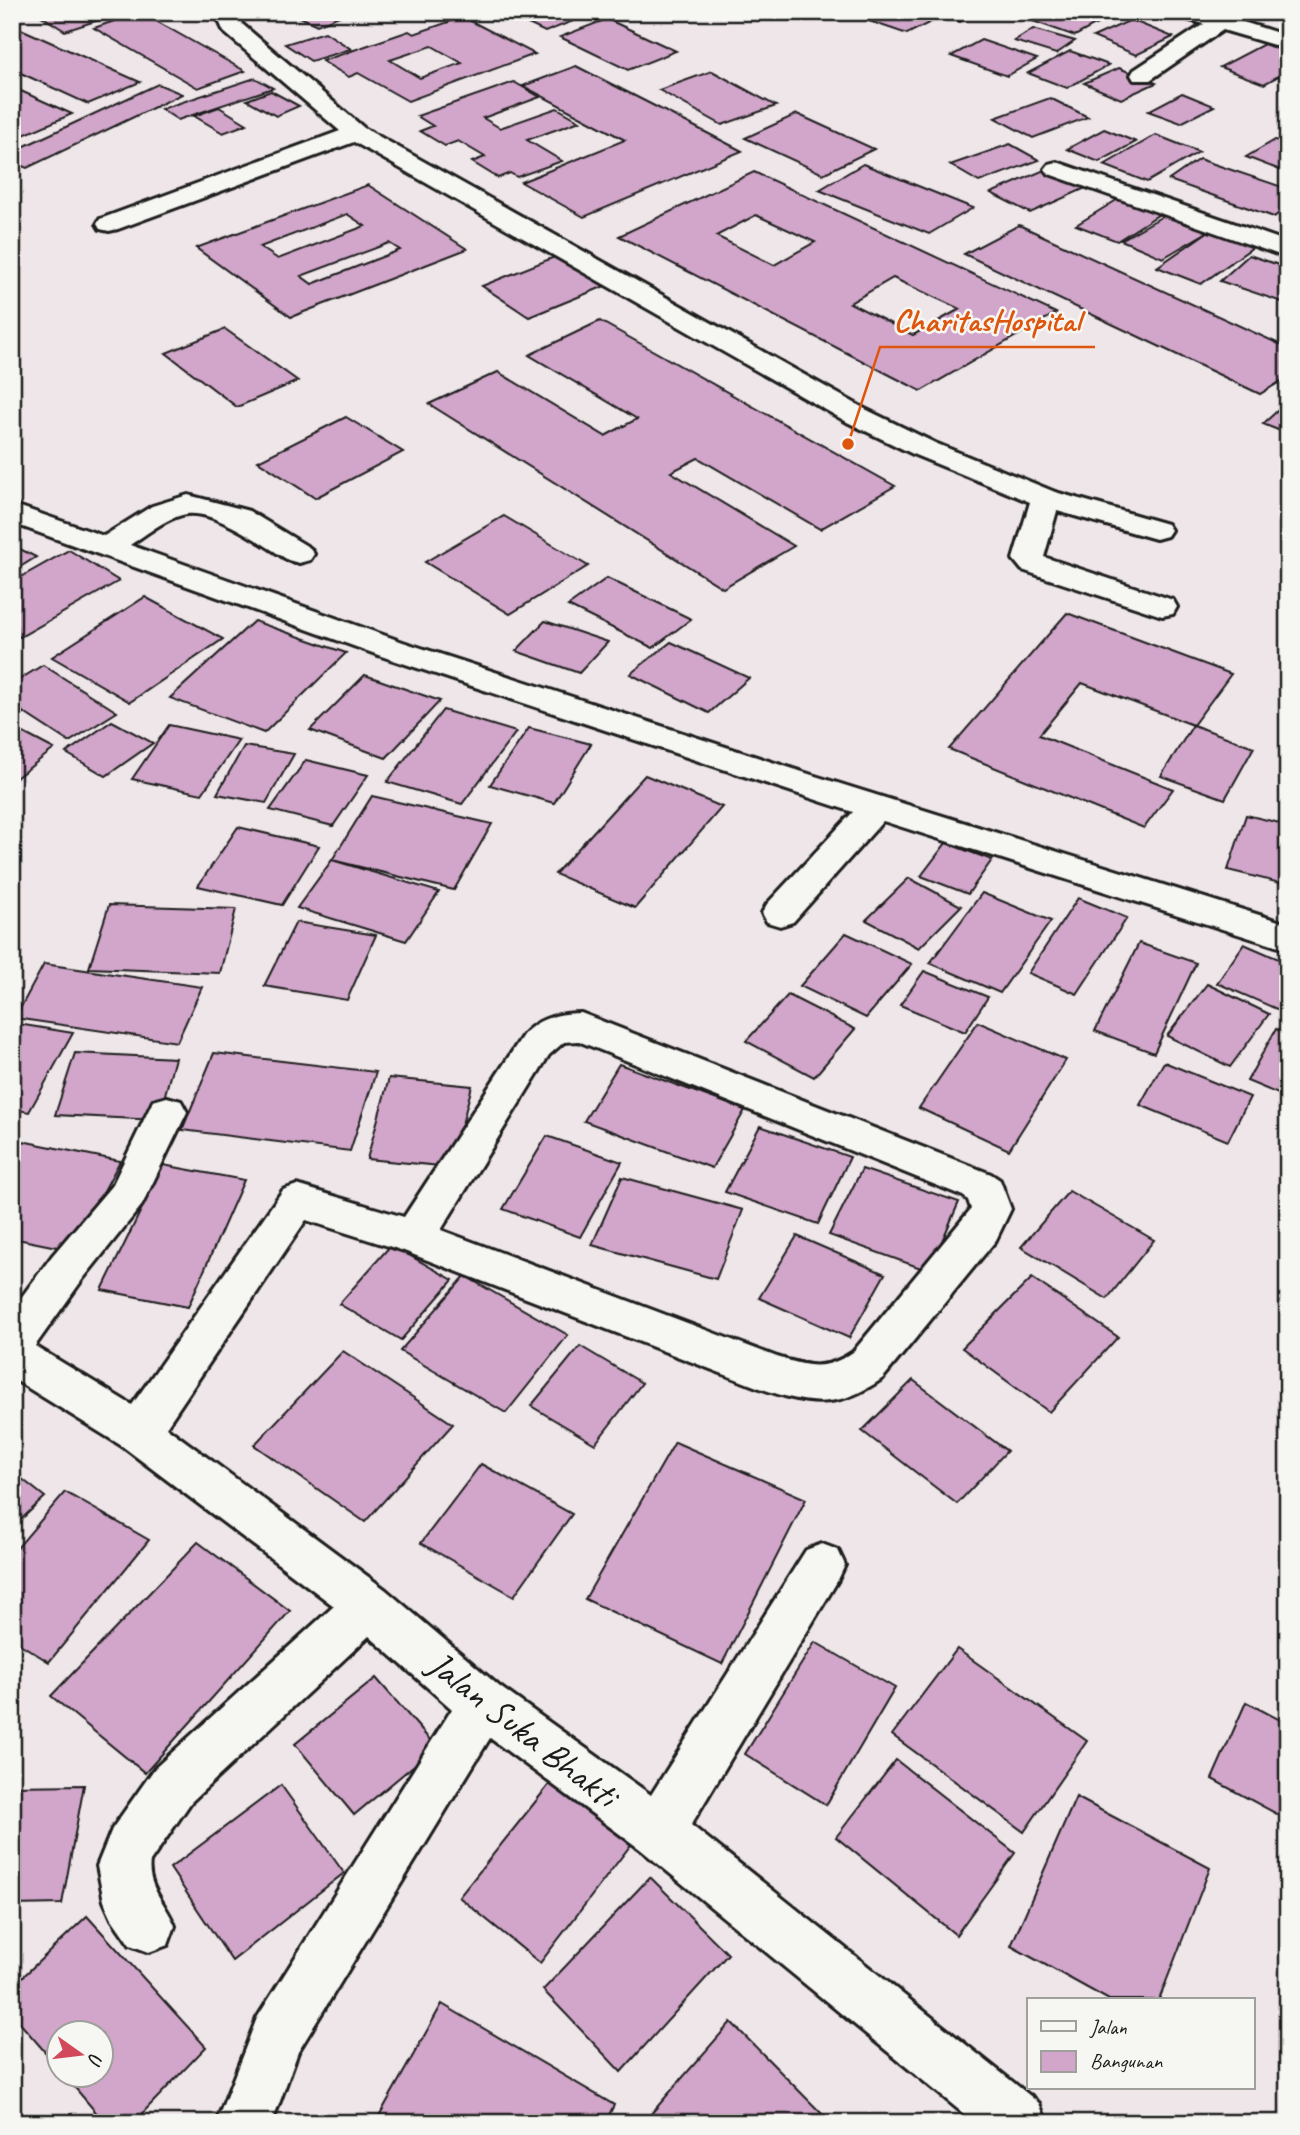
<svg xmlns="http://www.w3.org/2000/svg" width="1300" height="2135" font-family="Caveat,sans-serif">
  <style>
    .building { fill: #d1a6ca; stroke: #1c1c1c; stroke-width: 2; fill-rule: evenodd }
    .lines { fill: none; stroke-linecap: round; stroke-linejoin: round }
    .minor-casing { stroke: #1c1c1c; stroke-width: 6 }
    .minor { fill: #f6f6f2; fill-rule: evenodd }
    .labels { text-anchor: middle; dominant-baseline: central; stroke-width: 5; stroke-linejoin: round; paint-order: stroke }
    .near-street-label { font-size: 37px; fill: #1c1c1c; stroke: #f6f6f2 }
    .leader { fill: none; stroke: #de560d; stroke-width: 2.5 }
    .callout-dot { fill: #de560d; stroke: #f6f6f2; stroke-width: 2.5 }
    .callout-label { font-size: 32px; text-anchor: middle; font-weight: bold; fill: #de560d; stroke: #f6f6f2; stroke-width: 5; stroke-linejoin: round; paint-order: stroke }
  </style>
  <rect width="100%" height="100%" fill="#efe6ea"/>
  <filter id="ink" filterUnits="userSpaceOnUse"><feTurbulence type="fractalNoise" baseFrequency=".0143" numOctaves="2"/><feDisplacementMap in="SourceGraphic" scale="14" xChannelSelector="R" yChannelSelector="G"/><feConvolveMatrix kernelMatrix="1 2 1 2 8 2 1 2 1" color-interpolation-filters="sRGB"/></filter>
  <g filter="url(#ink)">
    <g class="building">
      <polygon points="35,12 123,12 65,31"/>
      <polygon points="140,12 245,71 198,88 94,28"/>
      <polygon points="289,12 349,12 317,25"/>
      <polygon points="545,12 568,12 581,18 545,32 522,21"/>
      <polygon points="885,12 909,12 933,21 907,34 869,21"/>
      <polygon points="933,12 978,12 960,22"/>
      <polygon points="1022,12 1119,12 1075,36 1016,15"/>
      <path d="M463 17 535 54 408 101 358 73 349 77 322 61 409 31 414 34ZM432 46 462 63 420 78 390 60Z"/>
      <polygon points="607,19 676,51 628,70 560,37"/>
      <polygon points="1131,20 1173,37 1136,55 1093,37"/>
      <polygon points="12,25 140,82 88,104 12,69"/>
      <polygon points="1033,29 1075,41 1056,54 1014,41"/>
      <polygon points="325,32 351,49 311,61 285,44"/>
      <polygon points="981,40 1037,59 1007,76 951,56"/>
      <polygon points="1264,44 1288,53 1288,71 1264,84 1220,67"/>
      <polygon points="1070,51 1109,65 1067,88 1028,73"/>
      <polygon points="576,66 678,118 742,151 584,217 521,182 625,140 523,86"/>
      <polygon points="1119,68 1156,83 1121,99 1084,83"/>
      <polygon points="712,71 776,106 722,125 659,90"/>
      <polygon points="255,78 273,88 178,120 161,109"/>
      <polygon points="514,82 540,97 483,118 500,128 557,108 580,121 527,140 562,161 517,177 510,173 498,178 472,162 485,157 458,141 445,146 420,131 433,126 417,116"/>
      <polygon points="158,84 182,94 27,168 12,162 12,152"/>
      <polygon points="12,87 72,114 19,137 12,134"/>
      <polygon points="271,91 299,106 276,116 247,100"/>
      <polygon points="1182,93 1214,106 1181,123 1148,111"/>
      <polygon points="1050,98 1088,117 1033,138 995,118"/>
      <polygon points="219,107 247,124 223,133 194,116"/>
      <polygon points="797,114 874,149 823,174 745,138"/>
      <polygon points="1104,129 1136,142 1099,162 1067,149"/>
      <polygon points="1156,135 1199,152 1147,182 1104,165"/>
      <polygon points="1275,140 1288,144 1288,173 1246,157"/>
      <polygon points="1010,144 1039,160 979,182 950,165"/>
      <polygon points="1199,159 1288,189 1288,206 1274,217 1169,180"/>
      <polygon points="863,164 973,208 929,234 819,190"/>
      <polygon points="1049,168 1088,187 1030,213 991,193"/>
      <path d="M754 172 1056 313 921 391 619 236ZM756 215 815 242 774 265 716 236ZM893 278 960 309 913 335 850 303Z"/>
      <path d="M368 185 467 249 291 317 196 248ZM347 214 365 226 278 259 260 247ZM389 243 400 250 312 284 301 276Z"/>
      <polygon points="1120,198 1161,213 1117,241 1076,225"/>
      <polygon points="1168,213 1209,231 1163,258 1121,240"/>
      <polygon points="1019,225 1288,348 1288,377 1260,394 964,254"/>
      <polygon points="1209,231 1253,247 1201,284 1157,267"/>
      <polygon points="1249,255 1288,268 1288,304 1220,281"/>
      <polygon points="557,256 605,286 529,317 482,286"/>
      <polygon points="600,321 895,486 820,529 698,458 671,472 794,546 723,588 429,404 498,372 605,436 637,419 529,355"/>
      <polygon points="225,329 298,381 237,407 166,353"/>
      <polygon points="1288,401 1288,434 1263,424"/>
      <polygon points="346,417 403,452 315,498 258,461"/>
      <polygon points="504,516 588,566 510,614 425,562"/>
      <polygon points="12,545 36,557 12,572"/>
      <polygon points="69,550 119,581 20,637 12,632 12,582"/>
      <polygon points="607,578 691,619 653,648 568,606"/>
      <polygon points="145,597 223,639 130,702 52,657"/>
      <polygon points="1067,613 1231,674 1193,725 1082,683 1039,735 1173,789 1144,828 949,749"/>
      <polygon points="254,621 346,653 264,733 170,698"/>
      <polygon points="545,621 608,642 579,673 516,651"/>
      <polygon points="671,642 749,678 709,713 630,674"/>
      <polygon points="43,665 117,712 69,742 12,705 12,684"/>
      <polygon points="365,675 440,701 386,758 310,730"/>
      <polygon points="443,710 516,732 462,804 387,782"/>
      <polygon points="112,721 153,743 106,776 66,753"/>
      <polygon points="169,725 239,740 202,794 132,779"/>
      <polygon points="1193,725 1254,747 1225,799 1161,776"/>
      <polygon points="12,727 54,749 12,781"/>
      <polygon points="529,728 591,744 554,803 490,785"/>
      <polygon points="244,746 294,754 266,803 217,794"/>
      <polygon points="306,760 368,775 333,826 270,810"/>
      <polygon points="645,775 722,807 635,908 555,874"/>
      <polygon points="372,796 492,824 454,890 332,860"/>
      <polygon points="1246,815 1288,825 1288,885 1228,870"/>
      <polygon points="238,827 319,846 282,905 198,886"/>
      <polygon points="946,843 992,860 968,894 921,876"/>
      <polygon points="332,860 439,892 406,941 297,908"/>
      <polygon points="909,878 961,906 919,948 866,920"/>
      <polygon points="982,893 1051,921 1000,993 930,963"/>
      <polygon points="1078,898 1127,918 1077,994 1028,973"/>
      <polygon points="109,905 236,909 220,973 89,968"/>
      <polygon points="296,922 376,935 347,1000 264,986"/>
      <polygon points="846,933 912,964 866,1018 800,986"/>
      <polygon points="1139,943 1196,963 1154,1053 1095,1031"/>
      <polygon points="1244,944 1288,963 1288,1014 1217,983"/>
      <polygon points="44,964 202,987 177,1042 15,1018"/>
      <polygon points="924,971 988,997 965,1032 900,1005"/>
      <polygon points="1207,984 1269,1014 1230,1067 1167,1036"/>
      <polygon points="788,995 855,1029 814,1077 746,1041"/>
      <polygon points="978,1022 1066,1060 1009,1150 919,1108"/>
      <polygon points="12,1023 73,1033 29,1112 12,1109"/>
      <polygon points="1276,1029 1288,1034 1288,1098 1247,1081"/>
      <polygon points="75,1053 175,1058 158,1120 55,1115"/>
      <polygon points="214,1053 376,1072 350,1151 182,1130"/>
      <polygon points="1164,1062 1250,1097 1228,1141 1140,1105"/>
      <polygon points="619,1064 745,1110 712,1168 584,1121"/>
      <polygon points="389,1078 472,1086 451,1167 367,1159"/>
      <polygon points="760,1126 850,1157 818,1224 725,1192"/>
      <polygon points="547,1136 622,1162 580,1237 503,1209"/>
      <polygon points="12,1139 120,1161 72,1250 12,1238"/>
      <polygon points="163,1165 244,1180 188,1307 102,1290"/>
      <polygon points="862,1169 959,1202 929,1271 829,1235"/>
      <polygon points="622,1177 743,1210 716,1279 592,1245"/>
      <polygon points="1069,1191 1154,1240 1107,1299 1021,1247"/>
      <polygon points="797,1236 885,1274 849,1338 759,1298"/>
      <polygon points="391,1245 453,1280 401,1340 339,1304"/>
      <polygon points="465,1276 568,1335 506,1413 400,1351"/>
      <polygon points="1032,1278 1118,1337 1049,1412 962,1348"/>
      <polygon points="580,1346 642,1383 595,1444 531,1406"/>
      <polygon points="343,1351 453,1424 365,1522 254,1445"/>
      <polygon points="913,1380 1007,1451 957,1504 862,1431"/>
      <polygon points="675,1442 806,1499 722,1664 585,1599"/>
      <polygon points="481,1464 572,1514 514,1596 421,1543"/>
      <polygon points="12,1471 45,1497 12,1528"/>
      <polygon points="65,1492 149,1540 49,1662 12,1639 12,1554"/>
      <polygon points="198,1542 290,1611 145,1773 51,1696"/>
      <polygon points="815,1642 895,1688 826,1805 745,1754"/>
      <polygon points="957,1649 1087,1741 1024,1832 892,1735"/>
      <polygon points="376,1678 436,1747 354,1815 295,1744"/>
      <polygon points="1246,1702 1288,1724 1288,1820 1212,1779"/>
      <polygon points="896,1760 1015,1853 956,1935 836,1837"/>
      <polygon points="552,1781 633,1842 540,1963 459,1897"/>
      <polygon points="84,1785 62,1904 12,1905 12,1786"/>
      <polygon points="281,1785 344,1873 232,1961 170,1868"/>
      <polygon points="1076,1797 1210,1868 1159,2000 1109,2000 1011,1946"/>
      <polygon points="650,1877 728,1954 621,2072 543,1990"/>
      <polygon points="87,1916 206,2047 133,2123 105,2123 65,2076 102,2076 102,2034 60,2034 60,2069 12,2014 12,1987"/>
      <polygon points="442,2004 614,2105 605,2123 375,2123"/>
      <polygon points="731,2022 831,2123 643,2123"/>
    </g>
    <g class="lines">
      <defs>
        <g id="minor">
          <polygon points="215,12 237,12 242,24 364,128 867,410 935,443 1055,492 1167,524 1171,530 1167,536 1156,539 1057,511 1044,557 1173,600 1177,607 1173,614 1162,616 1022,570 1013,559 1030,502 915,455 847,422 354,142 118,229 109,231 100,229 97,224 100,219 340,131 224,32"/>
          <polygon points="1178,12 1211,12 1288,36 1288,49 1223,30 1150,80 1134,80 1131,75 1134,70 1204,24 1180,17"/>
          <polygon points="1057,162 1288,242 1288,258 1049,174 1045,169 1049,164"/>
          <path d="M188 495 249 511 310 548 314 554 310 560 299 563 288 560C264 545 215 510 187 514 167 517 147 534 130 545L403 642 812 775 1288 924V950L883 821 793 922 780 926 767 922 762 913 767 904 853 812 381 656 12 523V504L104 536 152 506Z"/>
          <path d="M581 1013 991 1174 1000 1180 1011 1209 996 1240 883 1378C837 1411 807 1405 757 1387L404 1251 306 1220 166 1427 386 1590 500 1687 651 1795 806 1550 822 1544 838 1550 845 1565 838 1580 691 1825 1039 2103 1047 2123H975L640 1849 490 1738 298 2052 272 2123H216L257 2018 452 1709 369 1636 191 1802 150 1862C146 1886 167 1905 175 1926L168 1945 149 1952 130 1945 112 1919 104 1901 97 1866 112 1829 155 1768 334 1606 122 1446 12 1378V1310L52 1256 113 1184 153 1101 167 1097 181 1101 187 1112 142 1205 82 1280 35 1346 132 1405 283 1190 297 1185 404 1217 523 1035C538 1018 559 1013 581 1013ZM578 1041 963 1196 968 1200 971 1209 853 1352C824 1372 808 1366 777 1357L441 1230 549 1055 564 1042Z"/>
        </g>
      </defs>
      <use href="#minor" class="minor-casing"/>
      <use href="#minor" class="minor"/>
    </g>
  </g>
  <g class="labels">
    <g class="near-street-label">
      <text transform="translate(523 1729) rotate(38)">Jalan Suka Bhakti</text>
    </g>
  </g>
  <path class="leader" d="M848 444L880 347H1095"/>
  <circle class="callout-dot" cx="848" cy="444" r="7"/>
  <g class="callout-label">
    <text x="987" y="331">CharitasHospital</text>
  </g>
  <rect width="1300" height="2135" fill="none" stroke="#f6f6f2" stroke-width="42"/>
  <rect x="21" y="21" width="1258" height="2093" fill="none" stroke="#1c1c1c" stroke-width="2.5" filter="url(#ink)"/>
  <rect x="1027" y="1998" width="228" height="91" fill="#f6f6f2" stroke="#9f9f9c" stroke-width="2"/>
  <rect x="1041" y="2021" width="35" height="10" fill="#f6f6f2" stroke="#9f9f9c" stroke-width="2"/>
  <text x="1090" y="2034" font-size="21" fill="#1c1c1c">Jalan</text>
  <rect x="1041" y="2051" width="35" height="21" fill="#d1a6ca" stroke="#9f9f9c" stroke-width="2"/>
  <text x="1090" y="2068" font-size="21" fill="#1c1c1c">Bangunan</text>
  <g transform="translate(80 2054) rotate(104)"><circle r="33" fill="#f6f6f2" stroke="#9f9f9c" stroke-width="2"/>
  <path d="M0-5L12 26L0 18L-12 26Z" fill="#d1495b"/>
  <text y="-10" font-size="19" font-weight="bold" text-anchor="middle" fill="#1c1c1c">U</text>
  </g>
</svg>
